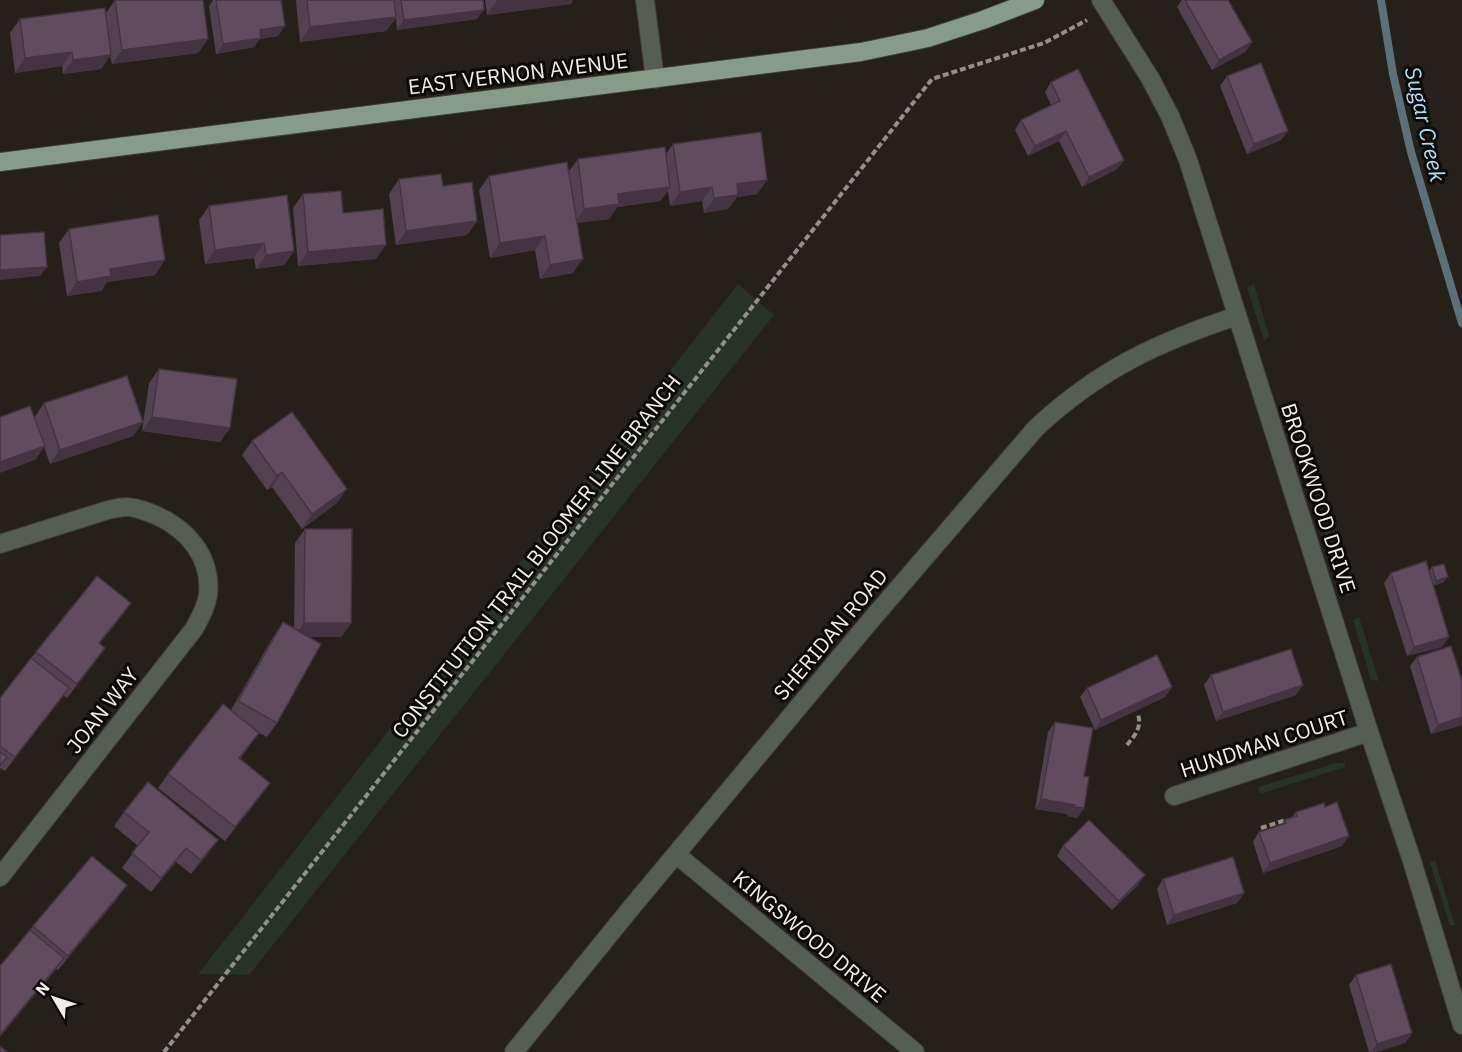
<svg xmlns="http://www.w3.org/2000/svg" width="1462" height="1052" font-family="'IBM Plex Sans',sans-serif">
  <style>
    .green { fill: #273324 }
    .lines { fill: none; stroke-linecap: round; stroke-linejoin: round }
    .stream { stroke: #5d6f78; stroke-width: 8 }
    .minor-casing { stroke: #423d36; stroke-width: 20 }
    .major-casing { stroke: #423d36; stroke-width: 20 }
    .path { stroke: #938f89; stroke-width: 4; stroke-dasharray: 6 3; stroke-linecap: butt }
    .minor { stroke: #545e55; stroke-width: 18 }
    .major { stroke: #869c89; stroke-width: 18 }
    .wall { fill: #534051 }
    .shaded-wall { fill: #443442 }
    .building { fill: #614b5e; stroke: #443442; stroke-width: 1.5 }
    .labels { text-anchor: middle; dominant-baseline: central; stroke-width: 6; stroke-linejoin: round; paint-order: stroke }
    .street-label { font-size: 21px; fill: #f1ede9; stroke: #0c0a07 }
    .water-label { font-size: 22px; font-style: italic; fill: #b1ddf7; stroke: #0c0a07 }
  </style>
  <rect width="100%" height="100%" fill="#252019"/>
  <g class="green">
    <polygon points="738,284 774,315 249,975 198,974"/>
    <polygon points="1254,284 1269,336 1264,341 1247,287"/>
    <polygon points="1329,525 1351,595 1345,596 1323,528"/>
    <polygon points="1359,617 1379,681 1371,680 1353,620"/>
    <polygon points="1336,763 1345,763 1345,767 1260,794 1258,787"/>
    <polygon points="1435,860 1455,925 1450,925 1430,863"/>
  </g>
  <g class="lines">
    <polyline class="stream" points="1381,0 1393,74 1411,152 1462,323"/>
    <defs>
      <g id="minor">
        <polyline points="645,0 655,79"/>
        <polyline points="1101,0 1150,78 1170,116 1188,160 1369,732 1412,861 1462,1025"/>
        <path d="M0 544 108 510C114 509 121 507 126 507 136 507 145 511 153 514 187 528 212 557 208 595 206 608 200 618 194 629L0 877"/>
        <polyline points="1174,796 1369,732"/>
        <polyline points="677,855 915,1052"/>
        <path d="M514 1052 631 908 871 620 1036 428C1098 370 1158 342 1237 316"/>
      </g>
      <polyline id="major" points="0,162 861,52 928,38 983,20 1035,0"/>
    </defs>
    <use href="#minor" class="minor-casing"/>
    <use href="#major" class="major-casing"/>
    <g class="path">
      <path d="M1127 745C1135 735 1142 728 1138 714"/>
      <polyline points="1261,828 1286,820"/>
      <polyline points="164,1052 932,79 1044,43 1087,20"/>
    </g>
    <use href="#minor" class="minor"/>
    <use href="#major" class="major"/>
  </g>
  <g class="wall">
    <polygon points="115,0 208,39 198,53 112,64 110,56 101,69 63,74 62,66 15,73 10,33 20,19 106,13"/>
    <polygon points="213,0 281,0 278,36 260,39 254,47 216,54 209,6"/>
    <polygon points="297,0 483,0 477,19 397,30 396,18 386,31 300,42 296,1"/>
    <polygon points="485,0 573,0 571,4 487,15"/>
    <polygon points="1182,0 1228,0 1252,42 1245,52 1212,70 1177,7"/>
    <polygon points="1227,76 1288,131 1281,140 1247,154 1220,86"/>
    <polygon points="1051,82 1124,160 1117,169 1082,187 1059,141 1028,156 1015,130 1021,120 1051,105 1045,92"/>
    <polygon points="673,144 767,180 757,194 737,197 728,209 704,213 702,201 670,206 668,191 660,201 617,207 609,219 577,223 573,273 540,279 535,250 490,258 479,190 489,176 569,171 578,159 666,154"/>
    <polygon points="399,179 443,186 477,221 467,235 396,245 389,194"/>
    <polygon points="303,194 343,213 376,259 298,266 293,208"/>
    <polygon points="209,206 294,251 284,265 256,269 254,258 205,264 199,220"/>
    <polygon points="69,229 155,275 107,282 101,291 67,296 59,243"/>
    <polygon points="159,369 230,428 220,442 142,431 149,383"/>
    <polygon points="44,403 143,422 133,436 50,464 44,447 35,460 34,418"/>
    <polygon points="252,441 337,503 302,529 272,487 267,490 242,455"/>
    <polygon points="305,529 351,623 341,637 309,637 277,723 267,737 259,733 240,759 270,783 260,797 225,841 158,788 168,774 231,710 273,637 283,622 294,629 295,543"/>
    <polygon points="1432,567 1444,582 1433,586 1449,637 1442,647 1407,656 1384,583 1391,573 1429,571"/>
    <polygon points="131,603 99,644 95,662 67,698 63,695 5,771 0,768 0,698 36,652"/>
    <polygon points="1417,657 1462,681 1462,725 1431,734 1410,666"/>
    <polygon points="1211,675 1296,695 1216,721 1204,685"/>
    <polygon points="1172,687 1165,697 1095,730 1080,697 1087,688"/>
    <polygon points="1055,722 1084,776 1084,808 1077,818 1067,816 1068,814 1035,809 1048,732"/>
    <polygon points="124,812 218,840 191,874 176,862 151,892 122,868 138,846 114,826"/>
    <polygon points="1296,812 1342,846 1263,873 1253,842 1259,832 1281,825 1284,820 1292,817"/>
    <polygon points="1063,846 1138,885 1112,910 1057,856"/>
    <polygon points="1163,879 1244,893 1237,903 1167,925 1157,889"/>
    <polygon points="117,899 58,970 56,969 54,972 29,931 33,926"/>
    <polygon points="1356,975 1412,1033 1405,1043 1376,1052 1369,1052 1349,985"/>
  </g>
  <g class="shaded-wall">
    <polygon points="497,0 573,0 571,4 487,15"/>
    <polygon points="484,10 477,19 397,30 404,20"/>
    <polygon points="396,17 386,31 300,42 310,27"/>
    <polygon points="285,26 278,36 260,39 254,47 216,54 223,44 260,30"/>
    <polygon points="208,39 198,53 112,64 122,50"/>
    <polygon points="1252,42 1245,52 1212,70 1219,60"/>
    <polygon points="72,52 62,66 15,73 25,58"/>
    <polygon points="111,55 101,69 63,74 73,60"/>
    <polygon points="1066,131 1059,141 1028,156 1035,146"/>
    <polygon points="1288,131 1281,140 1247,154 1254,144"/>
    <polygon points="1124,160 1117,169 1082,187 1089,177"/>
    <polygon points="767,180 757,194 737,197 728,209 704,213 714,198 737,184"/>
    <polygon points="670,187 660,201 617,207 609,219 574,223 584,209 618,194"/>
    <polygon points="712,187 702,201 670,206 680,192"/>
    <polygon points="477,221 467,235 396,245 406,231"/>
    <polygon points="545,236 535,250 490,258 500,243"/>
    <polygon points="264,243 254,258 205,264 215,250"/>
    <polygon points="386,245 376,259 298,266 308,252"/>
    <polygon points="294,251 284,265 256,269 266,255"/>
    <polygon points="583,259 573,273 540,279 550,265"/>
    <polygon points="165,260 155,275 107,282 101,291 67,296 77,282 110,269"/>
    <polygon points="47,267 40,276 0,280 0,270"/>
    <polygon points="152,417 230,428 220,442 142,431"/>
    <polygon points="143,422 133,436 50,464 60,450"/>
    <polygon points="45,446 35,460 0,473 0,462"/>
    <polygon points="282,472 272,487 267,490 277,476"/>
    <polygon points="347,489 337,503 302,529 312,514"/>
    <polygon points="1448,577 1444,582 1433,586 1436,581"/>
    <polygon points="131,603 121,617 89,657 99,643"/>
    <polygon points="304,623 351,623 341,637 294,637"/>
    <polygon points="1449,637 1442,647 1407,656 1414,647"/>
    <polygon points="105,648 95,662 67,698 77,684"/>
    <polygon points="1303,685 1296,695 1216,721 1223,712"/>
    <polygon points="1172,687 1165,697 1095,730 1101,720"/>
    <polygon points="69,688 59,702 5,771 15,757"/>
    <polygon points="1462,717 1462,725 1431,734 1438,725"/>
    <polygon points="270,783 260,797 225,841 235,827"/>
    <polygon points="1041,799 1075,805 1068,814 1035,809"/>
    <polygon points="1074,807 1084,808 1077,818 1067,816"/>
    <polygon points="1349,836 1342,846 1263,873 1270,863"/>
    <polygon points="218,840 208,854 191,874 201,860"/>
    <polygon points="186,848 176,862 151,892 161,878"/>
    <polygon points="1145,875 1138,885 1112,910 1119,901"/>
    <polygon points="127,885 117,899 58,970 68,956"/>
    <polygon points="1244,893 1237,903 1167,925 1174,915"/>
    <polygon points="64,958 54,972 0,1037 0,1035"/>
    <polygon points="1412,1033 1405,1043 1376,1052 1371,1052 1377,1044"/>
  </g>
  <g class="building">
    <polygon points="115,0 203,0 208,39 122,50"/>
    <polygon points="216,0 281,0 285,26 260,30 261,38 223,44"/>
    <polygon points="307,0 394,0 396,17 310,27"/>
    <polygon points="401,0 483,0 484,10 404,20"/>
    <polygon points="1185,0 1228,0 1252,42 1219,60"/>
    <polygon points="105,8 111,55 73,60 72,52 25,58 20,19"/>
    <polygon points="1261,63 1288,131 1254,144 1227,76"/>
    <polygon points="1078,69 1124,160 1089,177 1066,131 1035,146 1021,120 1060,101 1051,82"/>
    <polygon points="761,132 767,180 737,184 738,195 714,198 712,187 680,192 673,144"/>
    <polygon points="665,147 670,187 618,194 619,204 584,209 578,159"/>
    <polygon points="567,162 583,259 550,265 545,236 500,243 489,176"/>
    <polygon points="441,174 443,186 472,182 477,221 406,231 399,179"/>
    <polygon points="341,191 343,213 383,209 386,245 308,252 303,194"/>
    <polygon points="287,195 294,251 266,255 264,243 215,250 209,206"/>
    <polygon points="158,215 165,260 110,269 111,276 77,282 69,229"/>
    <polygon points="44,232 47,267 0,270 0,235"/>
    <polygon points="159,369 237,379 230,428 152,417"/>
    <polygon points="127,376 143,422 60,450 44,403"/>
    <polygon points="30,406 45,446 0,462 0,417"/>
    <polygon points="292,412 347,489 312,514 282,472 277,476 252,441"/>
    <polygon points="305,529 352,529 351,623 304,623"/>
    <polygon points="1426,561 1449,637 1414,647 1391,573"/>
    <polygon points="1444,564 1448,577 1436,581 1432,567"/>
    <polygon points="97,576 131,603 99,643 105,648 77,684 36,652"/>
    <polygon points="283,622 321,644 277,723 238,701"/>
    <polygon points="1451,646 1462,681 1462,717 1438,725 1417,657"/>
    <polygon points="1291,649 1303,685 1223,712 1211,675"/>
    <polygon points="1157,655 1172,687 1101,720 1087,688"/>
    <polygon points="31,658 69,688 15,757 0,746 0,698"/>
    <polygon points="223,704 259,733 239,758 270,783 235,827 168,774"/>
    <polygon points="1055,722 1093,728 1084,776 1089,777 1084,808 1074,807 1075,805 1041,799"/>
    <polygon points="0,752 7,757 0,766"/>
    <polygon points="148,782 218,840 201,860 186,848 161,878 132,853 149,832 124,812"/>
    <polygon points="1337,802 1349,836 1270,863 1259,832 1286,823 1284,820 1297,816 1296,812 1324,803 1325,807"/>
    <polygon points="1089,820 1145,875 1119,901 1063,846"/>
    <polygon points="92,856 127,885 68,956 33,926"/>
    <polygon points="1233,857 1244,893 1174,915 1163,879"/>
    <polygon points="30,930 64,958 0,1035 0,966"/>
    <polygon points="1391,964 1412,1033 1377,1044 1356,975"/>
    <polygon points="0,1046 7,1052 0,1052"/>
  </g>
  <g class="labels">
    <g class="street-label">
      <text transform="translate(518 73) rotate(-7)">EAST VERNON AVENUE</text>
      <text transform="translate(1319 498) rotate(72)">BROOKWOOD DRIVE</text>
      <text transform="translate(536 556) rotate(-52)">CONSTITUTION TRAIL BLOOMER LINE BRANCH</text>
      <text transform="translate(830 634) rotate(-50)">SHERIDAN ROAD</text>
      <text transform="translate(102 710) rotate(-52)">JOAN WAY</text>
      <text transform="translate(1264 743) rotate(-18)">HUNDMAN COURT</text>
      <text transform="translate(810 936) rotate(40)">KINGSWOOD DRIVE</text>
    </g>
    <g class="water-label">
      <text transform="translate(1426 124) rotate(77)">Sugar Creek</text>
    </g>
  </g>
  <g transform="translate(54 998) rotate(309)" stroke="#0c0a07" stroke-width="4.5" paint-order="stroke">
  <path d="M0-4.5L10 22L0 15L-10 22Z" fill="#f1ede9"/>
  <text y="-9" font-size="16" font-weight="bold" text-anchor="middle" fill="#f1ede9">N</text>
  </g>
</svg>
